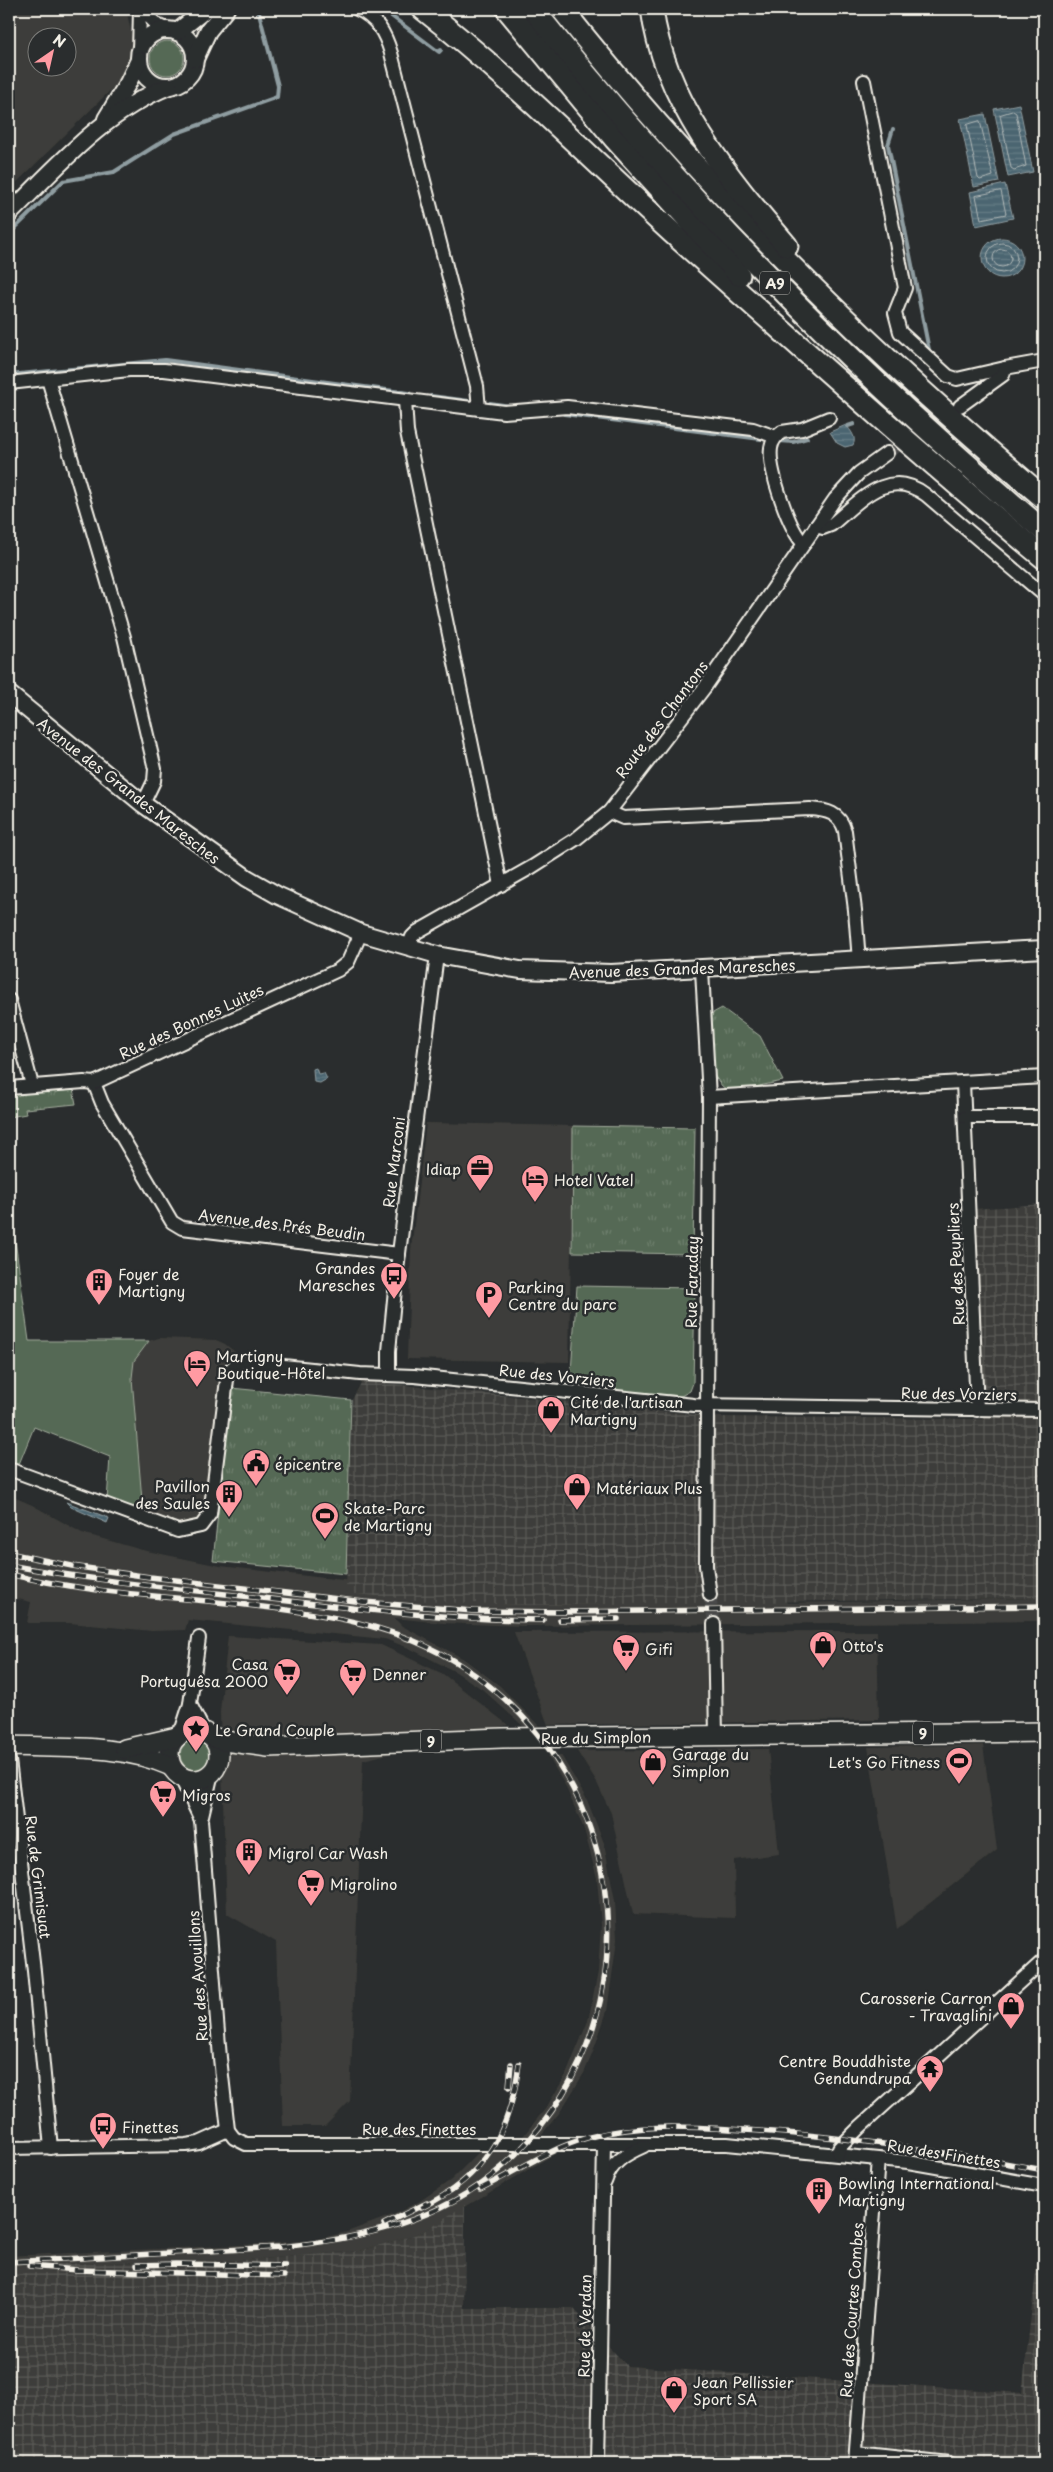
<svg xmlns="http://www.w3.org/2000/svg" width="1053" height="2472" font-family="'Playpen Sans',sans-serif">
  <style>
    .built { fill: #3e3e3a; fill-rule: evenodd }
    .industrial { fill: url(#industrial-grid) }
    .green { fill: #556954; stroke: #a4ad9e }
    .park { fill: url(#park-tufts); stroke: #a4ad9e }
    .water { fill: url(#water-rules); stroke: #8f9da1 }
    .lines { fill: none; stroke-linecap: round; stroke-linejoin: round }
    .shore { stroke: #b1b9b8; stroke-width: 1 }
    .stream { stroke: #8f9da1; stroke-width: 4 }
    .minor-tunnel { stroke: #484a4a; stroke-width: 12; stroke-dasharray: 12 6; stroke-linecap: butt }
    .minor-casing { stroke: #f4f1e8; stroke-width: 16 }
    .secondary-casing { stroke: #f4f1e8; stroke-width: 20 }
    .primary-casing { stroke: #f4f1e8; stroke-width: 22 }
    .motorway-casing { stroke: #f4f1e8; stroke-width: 25 }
    .minor { stroke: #2a2d2e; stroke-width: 12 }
    .secondary { stroke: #2a2d2e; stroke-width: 16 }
    .primary { stroke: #2a2d2e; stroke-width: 19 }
    .motorway { stroke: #2a2d2e; stroke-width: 21 }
    .rail-casing { stroke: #f4f1e8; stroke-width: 5.5 }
    .rail { stroke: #2a2d2e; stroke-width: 4; stroke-dasharray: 11; stroke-linecap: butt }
    .labels { text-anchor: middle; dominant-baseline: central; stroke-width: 5; stroke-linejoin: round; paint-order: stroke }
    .shield { fill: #2a2d2e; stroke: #b7b6b0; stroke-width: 1 }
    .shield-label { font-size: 14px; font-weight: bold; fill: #f4f1e8 }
    .street-label { font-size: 15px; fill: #f4f1e8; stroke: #2a2d2e }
    .poi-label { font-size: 15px; fill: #f4f1e8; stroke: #2a2d2e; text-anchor: start }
  </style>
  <defs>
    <pattern id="industrial-grid" width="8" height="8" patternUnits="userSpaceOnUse" patternTransform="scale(1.25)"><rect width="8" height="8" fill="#3e3e3a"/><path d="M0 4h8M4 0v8" fill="none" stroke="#5a5a56"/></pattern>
    <pattern id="park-tufts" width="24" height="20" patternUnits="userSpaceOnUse" patternTransform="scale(1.25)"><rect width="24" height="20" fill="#556954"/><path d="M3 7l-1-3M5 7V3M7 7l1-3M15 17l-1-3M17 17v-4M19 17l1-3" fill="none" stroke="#6e7f6d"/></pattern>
    <pattern id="water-rules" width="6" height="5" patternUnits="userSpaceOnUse" patternTransform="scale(1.25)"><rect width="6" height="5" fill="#4c6571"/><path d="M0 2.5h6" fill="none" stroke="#667c85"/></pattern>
  </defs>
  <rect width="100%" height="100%" fill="#2a2d2e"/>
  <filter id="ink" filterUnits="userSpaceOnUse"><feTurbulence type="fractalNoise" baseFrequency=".02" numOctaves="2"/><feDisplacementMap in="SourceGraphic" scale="10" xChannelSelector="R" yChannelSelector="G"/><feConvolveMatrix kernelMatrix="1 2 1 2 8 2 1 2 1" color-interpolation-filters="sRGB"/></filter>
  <g filter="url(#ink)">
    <g class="built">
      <path d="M9 9H126L133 41 124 77 9 190ZM38 38H68V68H38Z"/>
      <polygon points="426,1123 573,1126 569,1362 407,1359 411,1250"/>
      <polygon points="159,1338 216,1340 225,1344 239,1355 225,1363 221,1377 206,1508 200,1520 180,1526 143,1513 132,1378 134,1361 149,1341"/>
      <polygon points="9,1495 32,1505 82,1533 142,1550 220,1566 395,1586 778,1591 787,1603 1044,1598 1044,1621 525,1626 443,1623 394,1618 402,1626 464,1659 500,1686 539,1726 523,1726 482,1689 456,1672 409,1648 385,1639 188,1620 185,1630 152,1631 70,1623 27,1623 31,1602 9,1597"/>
      <polygon points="877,1631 879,1720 548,1725 514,1632"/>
      <polygon points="228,1636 381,1645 443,1674 508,1725 363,1760 350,2101 325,2126 283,2126 276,1942 227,1914 220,1712"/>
      <polygon points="983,1745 997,1850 897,1929 868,1747"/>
      <polygon points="768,1749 779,1854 734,1860 735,1918 633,1914 611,1813 597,1783 577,1751"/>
      <polygon points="561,1755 587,1800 604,1843 615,1901 617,1940 607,2011 593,2052 584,2073 560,2112 528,2151 556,2153 421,2233 359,2251 247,2260 52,2264 50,2273 9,2273 9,2256 264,2244 313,2240 347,2232 395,2214 420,2201 451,2180 479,2152 510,2152 546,2108 566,2075 588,2021 598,1972 601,1925 597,1878 584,1829 565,1785 548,1756"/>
    </g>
    <g class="industrial">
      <polygon points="1044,1204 1044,1598 529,1605 439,1602 346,1593 352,1400 362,1381 720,1417 982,1419 974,1209"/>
      <polygon points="465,2205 464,2308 573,2308 627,2366 1022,2393 1037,2263 1044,2264 1044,2463 9,2463 9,2273 50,2273 52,2264 247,2260 359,2251 421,2233"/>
    </g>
    <g class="green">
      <circle cx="167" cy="58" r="17"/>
      <polygon points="9,1197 29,1341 149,1341 134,1361 132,1378 143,1513 107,1501 110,1457 34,1427 17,1469 9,1465"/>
      <polygon points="577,1286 695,1288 693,1383 690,1391 681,1396 570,1387"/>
      <circle cx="195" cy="1755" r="15"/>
    </g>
    <g class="park">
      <polygon points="722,1008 760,1036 783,1081 730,1092 722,1086 714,1075 711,1014"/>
      <polygon points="73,1089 76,1104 25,1109 26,1114 9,1117 9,1094"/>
      <polygon points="573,1126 695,1128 693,1254 572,1252"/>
      <polygon points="231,1388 351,1400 346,1574 213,1561"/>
    </g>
    <g class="water">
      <polygon points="1019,104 1033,172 1008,177 994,109"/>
      <polygon points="985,114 999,182 974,187 960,119"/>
      <polygon points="1005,184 1013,218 976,226 970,192"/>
      <circle cx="1002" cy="258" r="20"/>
      <path d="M846 425C851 431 857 438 853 445L845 447 837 443 830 432Z"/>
      <polygon points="316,1068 318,1074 324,1073 327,1079 320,1083 314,1082 313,1069"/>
      <polygon points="66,1502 109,1518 107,1523 71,1507"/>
    </g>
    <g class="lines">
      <g class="shore">
        <polygon points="1013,111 1016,113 1026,166 1014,170 1011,168 1000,115"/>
        <polygon points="980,121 993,176 980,180 978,178 967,125"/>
        <polygon points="1001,191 1006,214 981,219 976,196"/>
        <circle cx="1002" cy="258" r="15"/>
        <circle cx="1002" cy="258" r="9"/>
      </g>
      <g class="stream">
        <polyline points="370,9 378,9"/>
        <polyline points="382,9 439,52 441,50"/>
        <polyline points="893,129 888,145 930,355"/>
        <polyline points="9,234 63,181 114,172 174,134 277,97 278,86 258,9"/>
        <polyline points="9,375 165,360 409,393"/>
        <polyline points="431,396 469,401"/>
        <polyline points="490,403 510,406"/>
        <polyline points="564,414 761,439"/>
        <polyline points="848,426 854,424"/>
        <polyline points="780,441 793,442 807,438"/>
      </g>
      <g class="minor-tunnel">
        <polyline points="887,453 951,412"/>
        <polyline points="710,1595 714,1624"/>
      </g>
      <defs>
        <g id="minor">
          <polyline points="141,9 157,25 168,30"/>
          <path d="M357 9C377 18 385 33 391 53L477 386 479 409"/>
          <polyline points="139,53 140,9"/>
          <polyline points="864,81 905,288 895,313 900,332 948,376 957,379 1005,368"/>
          <polyline points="48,379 124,637 155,769 154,781 143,804"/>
          <polyline points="9,383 129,370 164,370 504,412 567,407 753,429 776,437"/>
          <polyline points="405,400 407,432 501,885"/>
          <polyline points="960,406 1003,375 1005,368 1044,361"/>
          <path d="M816 526 823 528 831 525C860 501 888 466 926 495L1044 595"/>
          <path d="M804 544C789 530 768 468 771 448 772 441 776 436 782 432L802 429 829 418"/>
          <path d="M609 812 623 818 810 809C827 810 840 813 845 831L855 910 859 961"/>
          <polyline points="408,947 412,937 417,932 532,867 576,839 609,812 705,687 835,499 859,473 887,453"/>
          <polyline points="702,970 709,1097 706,1566 710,1595"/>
          <polyline points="9,1000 32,1085"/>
          <polyline points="963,1082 977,1410"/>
          <polyline points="94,1083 102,1103 172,1222 182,1228 399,1254"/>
          <polyline points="9,1088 84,1082 94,1083 338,970 348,962 361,933"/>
          <polyline points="709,1097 1044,1077"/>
          <polyline points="965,1117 1044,1117"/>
          <polyline points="389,1374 389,1351 397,1269 437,955"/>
          <polyline points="9,1469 178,1531 201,1526 210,1514 228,1372 236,1364 245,1362 360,1374 414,1376 694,1405 1044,1410"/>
          <polyline points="714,1624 716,1736"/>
          <polyline points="190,1704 205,1733"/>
          <polyline points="180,1735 190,1704 199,1638"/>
          <polyline points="9,1760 34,1971 51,2148"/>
          <polyline points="212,1773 201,1820 220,2058 228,2130 234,2138 246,2144 727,2144 908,2162 1044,2186"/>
          <polyline points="180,1776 201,1820"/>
          <polyline points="9,2148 186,2145 199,2143 228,2130"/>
          <polyline points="838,2154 839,2148 860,2127 1044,1960"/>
          <path d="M605 2182C611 2162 626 2154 644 2146"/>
          <polyline points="856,2453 949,2463"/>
          <polyline points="598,2463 604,2144"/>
          <polyline points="855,2463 878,2159"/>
        </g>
        <g id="secondary">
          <circle cx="167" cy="58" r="28"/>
          <polyline points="177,32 206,9"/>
          <polyline points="195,59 208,31 226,9"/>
          <polyline points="106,119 128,83 139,60"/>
          <path d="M9 214C58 166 104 112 169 86"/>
          <polyline points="9,694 143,804 247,878 277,895 361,933 437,955 520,970 611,973 1044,949"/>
        </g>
        <g id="primary">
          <circle cx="194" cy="1755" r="25"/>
          <polyline points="208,1735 224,1741 268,1747 502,1738 1044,1732"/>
          <path d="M9 1746C63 1748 120 1744 171 1766"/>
          <polyline points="125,1749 177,1737"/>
        </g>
        <g id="motorway">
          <path d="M423 9C513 79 593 161 677 237 798 345 919 454 1044 558"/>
          <polyline points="507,9 615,139 739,275"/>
          <path d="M533 9C685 201 857 374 1044 531"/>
          <path d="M562 9C704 189 869 350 1044 498"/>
          <path d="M652 9C664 102 728 177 787 246"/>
        </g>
      </defs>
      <use href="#minor" class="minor-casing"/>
      <use href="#secondary" class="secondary-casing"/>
      <use href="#primary" class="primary-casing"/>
      <use href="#motorway" class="motorway-casing"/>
      <use href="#minor" class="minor"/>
      <use href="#secondary" class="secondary"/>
      <use href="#primary" class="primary"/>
      <use href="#motorway" class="motorway"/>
      <defs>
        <g id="rail">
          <polyline points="9,1553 72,1566 150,1577 364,1602 473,1611 563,1612 1044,1606"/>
          <path d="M9 1565C89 1580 171 1588 253 1597 349 1608 446 1620 543 1620"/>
          <path d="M9 1574C86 1593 167 1596 246 1605 321 1613 397 1624 462 1666 637 1780 659 2027 502 2167 440 2222 360 2239 280 2247L9 2262"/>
          <polyline points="560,1620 618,1619"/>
          <polyline points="509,2087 511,2064"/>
          <path d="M480 2189C517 2171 550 2148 590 2137 640 2123 692 2127 744 2130 845 2136 944 2152 1044 2170"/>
          <path d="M421 2208C485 2177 510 2133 519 2064"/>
          <polyline points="384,2224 427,2203"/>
          <polyline points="137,2265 176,2264 285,2266"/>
          <polyline points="29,2266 77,2270 284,2276"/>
        </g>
      </defs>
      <use href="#rail" class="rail-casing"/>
      <use href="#rail" class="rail"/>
    </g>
  </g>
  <defs>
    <symbol id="office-pin" viewBox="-11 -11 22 30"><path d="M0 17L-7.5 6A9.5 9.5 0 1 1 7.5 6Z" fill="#ff9aa2" stroke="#2a2d2e"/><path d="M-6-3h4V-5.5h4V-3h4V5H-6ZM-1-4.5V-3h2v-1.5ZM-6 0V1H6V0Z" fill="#111"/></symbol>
    <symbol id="hotel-pin" viewBox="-11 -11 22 30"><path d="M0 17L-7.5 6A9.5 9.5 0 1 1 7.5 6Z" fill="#ff9aa2" stroke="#2a2d2e"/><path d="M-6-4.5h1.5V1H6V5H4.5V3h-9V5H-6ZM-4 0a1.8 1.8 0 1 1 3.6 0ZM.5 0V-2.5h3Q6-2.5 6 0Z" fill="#111"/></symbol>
    <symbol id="bus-pin" viewBox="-11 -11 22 30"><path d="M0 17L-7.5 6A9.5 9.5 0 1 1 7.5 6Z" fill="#ff9aa2" stroke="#2a2d2e"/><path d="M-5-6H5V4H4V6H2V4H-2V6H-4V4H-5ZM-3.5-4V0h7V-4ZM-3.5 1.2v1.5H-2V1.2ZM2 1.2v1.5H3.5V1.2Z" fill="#111"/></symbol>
    <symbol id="building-pin" viewBox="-11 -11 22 30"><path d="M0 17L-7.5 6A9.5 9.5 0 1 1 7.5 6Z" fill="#ff9aa2" stroke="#2a2d2e"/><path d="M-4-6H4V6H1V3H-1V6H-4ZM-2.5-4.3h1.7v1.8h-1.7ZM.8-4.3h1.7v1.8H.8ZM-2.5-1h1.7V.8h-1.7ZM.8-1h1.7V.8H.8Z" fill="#111"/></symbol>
    <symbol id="parking-pin" viewBox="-11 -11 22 30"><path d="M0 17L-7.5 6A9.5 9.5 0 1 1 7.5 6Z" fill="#ff9aa2" stroke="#2a2d2e"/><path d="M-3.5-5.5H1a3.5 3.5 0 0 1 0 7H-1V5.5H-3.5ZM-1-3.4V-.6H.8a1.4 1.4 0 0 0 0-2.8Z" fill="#111"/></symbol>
    <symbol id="shop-pin" viewBox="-11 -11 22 30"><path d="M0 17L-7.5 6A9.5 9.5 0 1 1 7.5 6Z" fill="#ff9aa2" stroke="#2a2d2e"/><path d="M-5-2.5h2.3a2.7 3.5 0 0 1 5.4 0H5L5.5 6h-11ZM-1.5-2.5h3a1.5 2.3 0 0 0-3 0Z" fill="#111"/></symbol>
    <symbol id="civic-pin" viewBox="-11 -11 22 30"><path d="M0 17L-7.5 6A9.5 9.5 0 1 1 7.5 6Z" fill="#ff9aa2" stroke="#2a2d2e"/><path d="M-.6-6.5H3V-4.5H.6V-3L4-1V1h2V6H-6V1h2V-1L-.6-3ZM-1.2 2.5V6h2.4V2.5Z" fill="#111"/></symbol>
    <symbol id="stadium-pin" viewBox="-11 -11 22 30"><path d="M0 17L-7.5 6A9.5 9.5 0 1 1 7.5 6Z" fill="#ff9aa2" stroke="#2a2d2e"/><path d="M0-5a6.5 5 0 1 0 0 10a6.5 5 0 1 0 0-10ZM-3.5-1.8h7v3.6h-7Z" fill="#111"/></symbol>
    <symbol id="supermarket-pin" viewBox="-11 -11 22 30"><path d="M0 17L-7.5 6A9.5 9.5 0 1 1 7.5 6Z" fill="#ff9aa2" stroke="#2a2d2e"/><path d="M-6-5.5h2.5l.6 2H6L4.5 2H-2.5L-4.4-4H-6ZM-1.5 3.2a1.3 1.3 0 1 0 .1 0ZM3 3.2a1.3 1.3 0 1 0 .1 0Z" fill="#111"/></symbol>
    <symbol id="sight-pin" viewBox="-11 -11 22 30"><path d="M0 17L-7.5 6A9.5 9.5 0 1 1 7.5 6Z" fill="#ff9aa2" stroke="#2a2d2e"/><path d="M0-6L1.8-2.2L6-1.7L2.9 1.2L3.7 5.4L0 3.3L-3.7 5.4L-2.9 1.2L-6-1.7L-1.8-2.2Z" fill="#111"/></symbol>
    <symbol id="temple-pin" viewBox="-11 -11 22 30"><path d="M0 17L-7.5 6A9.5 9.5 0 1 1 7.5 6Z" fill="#ff9aa2" stroke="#2a2d2e"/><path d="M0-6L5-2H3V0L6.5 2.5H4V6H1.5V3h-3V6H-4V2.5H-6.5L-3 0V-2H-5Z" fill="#111"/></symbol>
  </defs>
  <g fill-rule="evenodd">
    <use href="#office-pin" x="464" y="1152" width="32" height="43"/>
    <use href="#hotel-pin" x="519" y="1163" width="32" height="43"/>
    <use href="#bus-pin" x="378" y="1260" width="32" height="43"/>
    <use href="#building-pin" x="83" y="1266" width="32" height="43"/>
    <use href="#parking-pin" x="473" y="1279" width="32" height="43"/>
    <use href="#hotel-pin" x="181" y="1348" width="32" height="43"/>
    <use href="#shop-pin" x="535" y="1394" width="32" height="43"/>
    <use href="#civic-pin" x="240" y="1447" width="32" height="43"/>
    <use href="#shop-pin" x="561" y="1471" width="32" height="43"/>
    <use href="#building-pin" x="213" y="1478" width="32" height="43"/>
    <use href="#stadium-pin" x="309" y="1500" width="32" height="43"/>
    <use href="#shop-pin" x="807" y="1629" width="32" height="43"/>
    <use href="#supermarket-pin" x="610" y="1632" width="32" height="43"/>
    <use href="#supermarket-pin" x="271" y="1656" width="32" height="43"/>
    <use href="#supermarket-pin" x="337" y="1657" width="32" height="43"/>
    <use href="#sight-pin" x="180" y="1713" width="32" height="43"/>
    <use href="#stadium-pin" x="943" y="1745" width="32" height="43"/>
    <use href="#shop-pin" x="637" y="1746" width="32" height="43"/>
    <use href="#supermarket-pin" x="147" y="1778" width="32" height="43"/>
    <use href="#building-pin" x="233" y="1836" width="32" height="43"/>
    <use href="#supermarket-pin" x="295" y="1867" width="32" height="43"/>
    <use href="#shop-pin" x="995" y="1990" width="32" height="43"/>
    <use href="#temple-pin" x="914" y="2053" width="32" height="43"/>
    <use href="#bus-pin" x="87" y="2110" width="32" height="43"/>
    <use href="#building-pin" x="803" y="2175" width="32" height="43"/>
    <use href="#shop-pin" x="658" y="2374" width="32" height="43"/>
  </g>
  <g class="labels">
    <g class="shield">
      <rect x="760" y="271.5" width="30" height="23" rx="4"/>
      <rect x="913" y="1721.5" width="20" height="23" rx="4"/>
      <rect x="421" y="1729.5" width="20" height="23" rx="4"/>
    </g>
    <g class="shield-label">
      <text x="775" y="283">A9</text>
      <text x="923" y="1733">9</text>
      <text x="431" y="1741">9</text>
    </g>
    <g class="street-label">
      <text transform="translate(661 719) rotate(-53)">Route des Chantons</text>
      <text transform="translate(129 790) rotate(38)">Avenue des Grandes Maresches</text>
      <text transform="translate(682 968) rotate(-2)">Avenue des Grandes Maresches</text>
      <text transform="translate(191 1021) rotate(-25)">Rue des Bonnes Luites</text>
      <text transform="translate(393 1162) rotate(-83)">Rue Marconi</text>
      <text transform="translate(282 1224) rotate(7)">Avenue des Prés Beudin</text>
      <text transform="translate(955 1264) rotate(-93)">Rue des Peupliers</text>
      <text transform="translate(691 1282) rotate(-89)">Rue Faraday</text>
      <text transform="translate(557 1375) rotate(6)">Rue des Vorziers</text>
      <text transform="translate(959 1393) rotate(1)">Rue des Vorziers</text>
      <text transform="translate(596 1737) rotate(-1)">Rue du Simplon</text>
      <text transform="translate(39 1877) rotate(83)">Rue de Grimisuat</text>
      <text transform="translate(197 1976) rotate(-94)">Rue des Avouillons</text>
      <text x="419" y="2128">Rue des Finettes</text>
      <text transform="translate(944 2153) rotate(9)">Rue des Finettes</text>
      <text transform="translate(851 2310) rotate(-86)">Rue des Courtes Combes</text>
      <text transform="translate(584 2326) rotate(-89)">Rue de Verdan</text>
    </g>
    <g class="poi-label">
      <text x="461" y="1168" text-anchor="end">Idiap</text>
      <text x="554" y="1179">Hotel Vatel</text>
      <text x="375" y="1267" text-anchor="end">Grandes<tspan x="375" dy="17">Maresches</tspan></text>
      <text x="118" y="1273">Foyer de<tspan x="118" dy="17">Martigny</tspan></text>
      <text x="508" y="1286">Parking<tspan x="508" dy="17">Centre du parc</tspan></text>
      <text x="216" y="1355">Martigny<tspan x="216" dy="17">Boutique-Hôtel</tspan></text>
      <text x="570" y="1401">Cité de l'artisan<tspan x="570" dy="17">Martigny</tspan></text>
      <text x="275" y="1463">épicentre</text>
      <text x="210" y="1485" text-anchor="end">Pavillon<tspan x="210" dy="17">des Saules</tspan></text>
      <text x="596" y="1487">Matériaux Plus</text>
      <text x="344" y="1507">Skate-Parc<tspan x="344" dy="17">de Martigny</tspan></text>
      <text x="842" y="1645">Otto's</text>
      <text x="645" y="1648">Gifi</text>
      <text x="268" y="1663" text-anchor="end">Casa<tspan x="268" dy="17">Portuguêsa 2000</tspan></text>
      <text x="372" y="1673">Denner</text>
      <text x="215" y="1729">Le Grand Couple</text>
      <text x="672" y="1753">Garage du<tspan x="672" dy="17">Simplon</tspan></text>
      <text x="940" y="1761" text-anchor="end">Let's Go Fitness</text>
      <text x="182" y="1794">Migros</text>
      <text x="268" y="1852">Migrol Car Wash</text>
      <text x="330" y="1883">Migrolino</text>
      <text x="992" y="1997" text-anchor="end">Carosserie Carron<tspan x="992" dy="17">- Travaglini</tspan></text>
      <text x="911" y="2060" text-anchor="end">Centre Bouddhiste<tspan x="911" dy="17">Gendundrupa</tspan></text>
      <text x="122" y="2126">Finettes</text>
      <text x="838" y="2182">Bowling International<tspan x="838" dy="17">Martigny</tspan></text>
      <text x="693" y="2381">Jean Pellissier<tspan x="693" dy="17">Sport SA</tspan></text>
    </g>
  </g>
  <rect width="1053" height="2472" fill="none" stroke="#2a2d2e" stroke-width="30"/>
  <rect x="15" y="15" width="1023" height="2442" fill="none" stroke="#f4f1e8" stroke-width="2" filter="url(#ink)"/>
  <g transform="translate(52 52) rotate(34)"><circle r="24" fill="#2a2d2e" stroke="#7b7b78"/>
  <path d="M0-4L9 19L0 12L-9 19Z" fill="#ff9aa2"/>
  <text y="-8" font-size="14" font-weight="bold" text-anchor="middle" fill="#f4f1e8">N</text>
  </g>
</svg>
